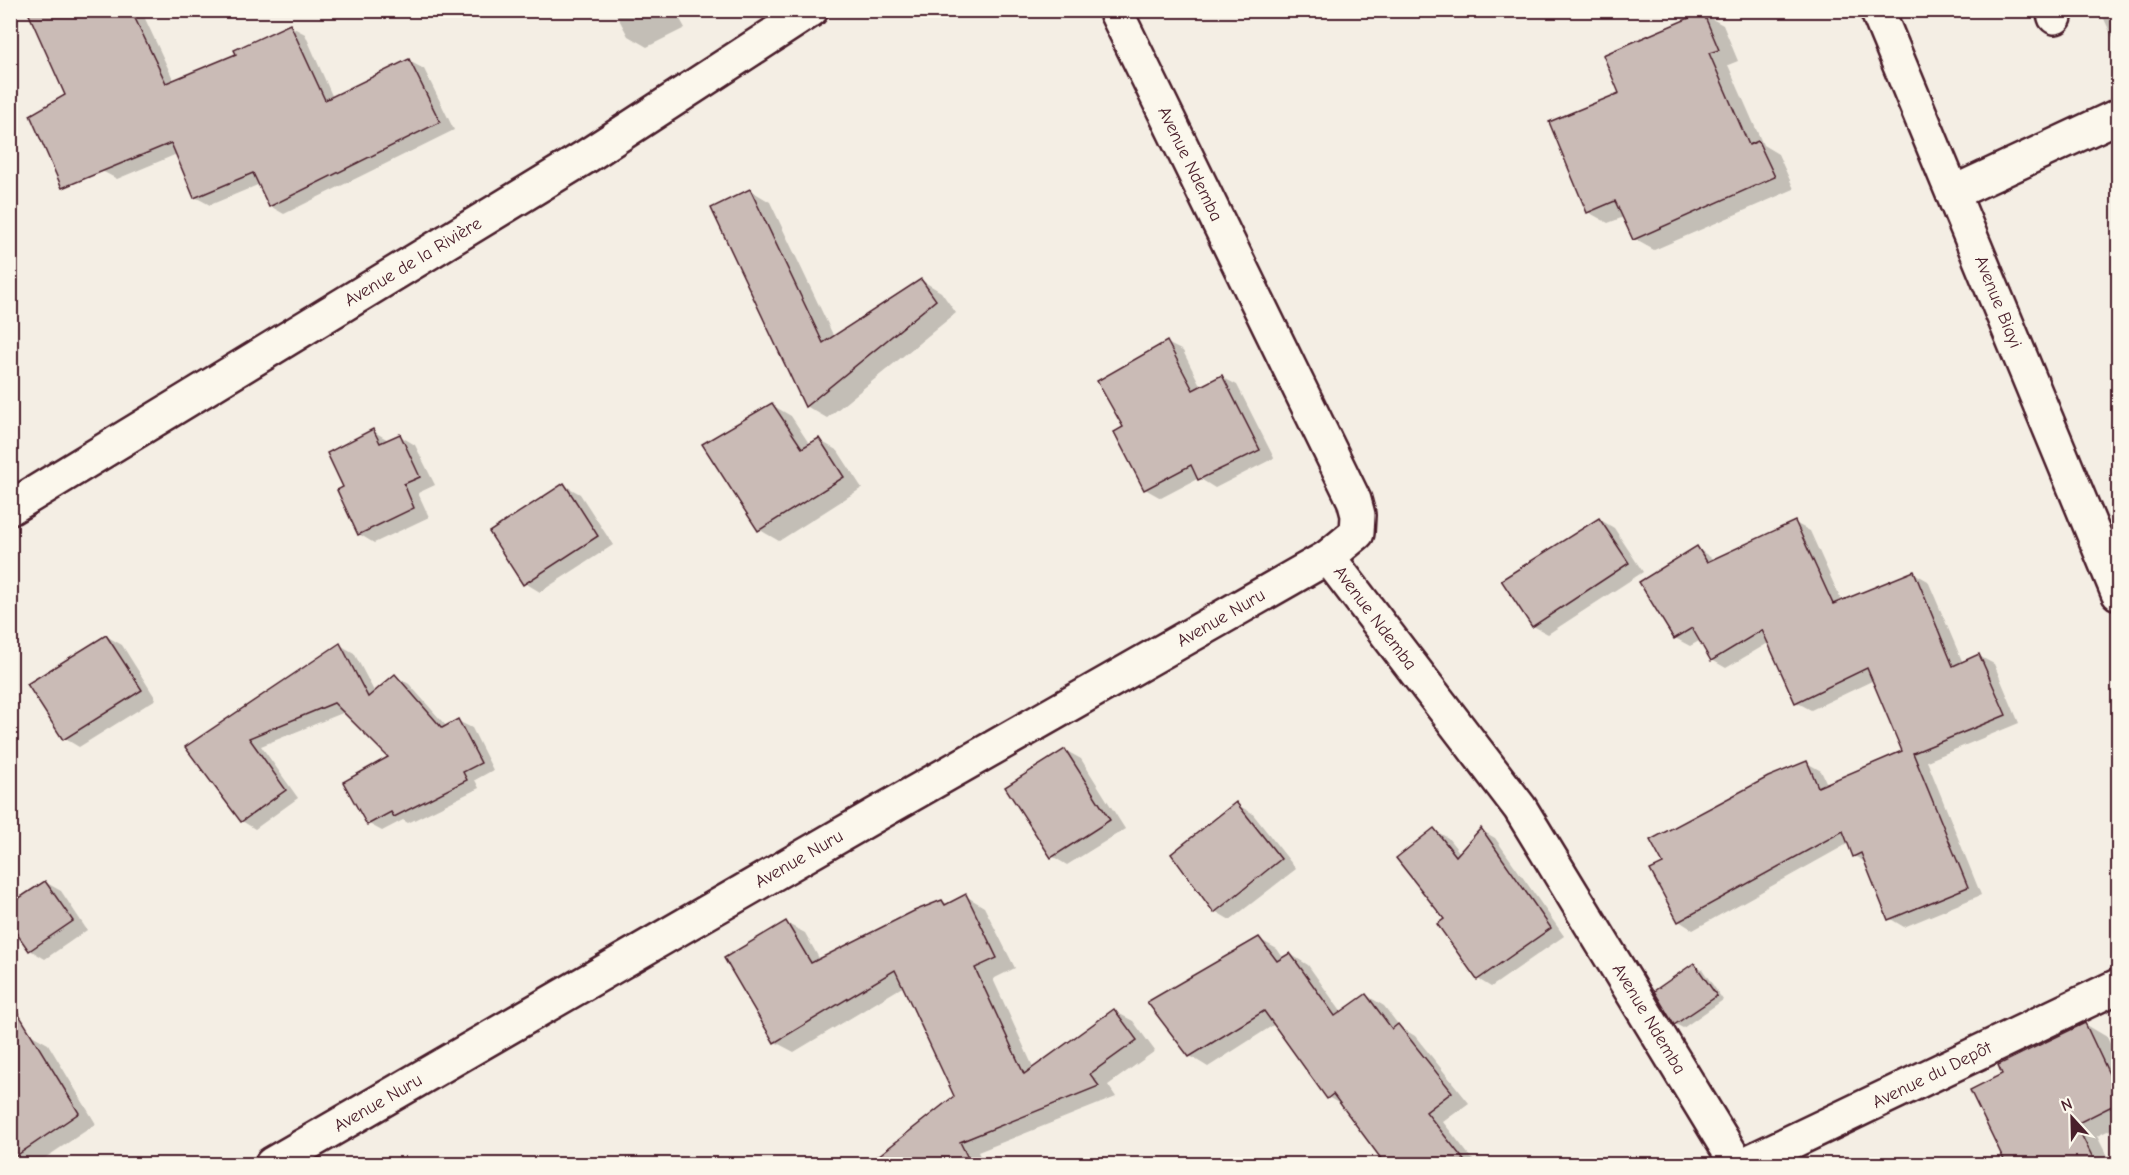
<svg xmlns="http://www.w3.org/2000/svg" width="2129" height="1175" font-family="'Comic Neue',sans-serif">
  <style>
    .shadow { fill: #0003 }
    .building { fill: #cabbb6; stroke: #4a1f2b; stroke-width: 1.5 }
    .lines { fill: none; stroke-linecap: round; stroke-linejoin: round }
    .minor-casing { stroke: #4a1f2b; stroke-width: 38 }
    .minor { stroke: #fbf7ec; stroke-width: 33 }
    .labels { text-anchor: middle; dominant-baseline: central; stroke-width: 5; stroke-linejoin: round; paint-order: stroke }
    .street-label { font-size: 18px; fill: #4a1f2b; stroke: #fbf7ec }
  </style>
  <rect width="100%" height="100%" fill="#f4eee4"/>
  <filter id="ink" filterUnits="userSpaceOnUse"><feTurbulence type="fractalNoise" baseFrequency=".0167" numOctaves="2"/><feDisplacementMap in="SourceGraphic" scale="12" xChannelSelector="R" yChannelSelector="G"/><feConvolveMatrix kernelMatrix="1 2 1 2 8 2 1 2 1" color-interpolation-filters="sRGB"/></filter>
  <g filter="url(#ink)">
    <g class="shadow">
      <polygon points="38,10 141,10 174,81 238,54 290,26 305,34 333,98 409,61 424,69 454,130 284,214 270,206 260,184 210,205 195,197 177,154 117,179 102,171"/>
      <polygon points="614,10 675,10 685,28 647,47 628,36"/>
      <polygon points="2100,10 2118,10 2118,49"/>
      <polygon points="1703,14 1723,25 1738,61 1728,65 1763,145 1778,154 1794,189 1654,250 1634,239 1624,217 1608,223 1588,212 1621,94"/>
      <polygon points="10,109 17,120 10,123"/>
      <polygon points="750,190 770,202 834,337 921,280 941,292 956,313 827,418 806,406 713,209"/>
      <polygon points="1167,343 1183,351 1201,387 1222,377 1237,385 1274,458 1215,488 1199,478 1161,498 1145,489 1125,427"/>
      <polygon points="772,405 791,416 810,445 819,440 838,451 862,488 779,541 760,530"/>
      <polygon points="373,431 388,440 400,436 415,445 435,485 418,493 429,517 374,543 359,534 345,488"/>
      <polygon points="564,485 580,494 613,545 540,592 525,583"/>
      <polygon points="1599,519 1614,528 1643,572 1548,634 1533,626"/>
      <polygon points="1795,523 1810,531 1842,602 1914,573 1928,581 1963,663 1979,656 1994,664 2019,723 1927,761 1981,895 1904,927 1889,918 1867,863 1854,856 1849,843 1693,930 1679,921 1665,864 1807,763 1821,771 1827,784 1904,752 1874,680 1811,710 1796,702 1770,642 1726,668 1712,660 1701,640 1690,646 1675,638 1697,548 1714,560"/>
      <polygon points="106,636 122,645 156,699 79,747 64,738"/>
      <polygon points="340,645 354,653 375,693 395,676 409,684 447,727 458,721 472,728 493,770 475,780 479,788 408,823 403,820 382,831 369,824 391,758 345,712 261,746 298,798 255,829 242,821 188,747"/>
      <polygon points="1065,750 1081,759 1125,829 1067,865 1052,856"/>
      <polygon points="1236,804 1252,813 1296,869 1230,920 1215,911"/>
      <polygon points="1434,830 1448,838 1460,853 1481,830 1495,838 1564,936 1491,987 1478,979 1446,919"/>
      <polygon points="45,882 61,891 87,930 45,959 30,950"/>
      <polygon points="966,896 984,907 1015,968 993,979 1034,1069 1114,1011 1133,1021 1155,1051 1108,1085 1116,1097 978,1152 984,1164 871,1164 956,1096 904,986 794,1052 775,1042 786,923 805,933 820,960 942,901 949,905"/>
      <polygon points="1259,939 1277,949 1284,959 1290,954 1308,965 1342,1013 1366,995 1384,1006 1400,1027 1415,1036 1469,1103 1443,1122 1476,1164 1387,1164 1345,1107 1328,1097 1275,1024 1208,1067 1190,1056 1149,1002"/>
      <polygon points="1694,965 1702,969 1723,1000 1683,1028 1675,1024"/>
      <polygon points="2085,1024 2107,1037 2118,1061 2118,1126 2097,1136 2111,1164 2097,1164 2103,1161 2102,1159 2090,1164 2008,1164 1972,1090 2004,1075"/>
      <polygon points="30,1034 48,1044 96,1124 36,1164 10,1164 10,1045"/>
    </g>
    <g class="building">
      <polygon points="27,10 131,10 166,83 236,54 234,50 290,24 325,100 409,59 440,122 269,207 253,173 194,198 171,143 62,188 30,115 65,95"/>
      <polygon points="1703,12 1719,50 1709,53 1749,145 1758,141 1775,177 1633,240 1615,201 1587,213 1549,122 1619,93 1603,55"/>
      <polygon points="750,189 823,343 921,279 936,300 805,407 711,208"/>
      <polygon points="1167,341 1193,390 1222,375 1260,450 1198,480 1191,465 1144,490 1114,432 1123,427 1097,381"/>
      <polygon points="772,403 802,448 819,438 844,477 758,531 702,444"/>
      <polygon points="373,429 380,443 400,434 420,477 404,484 414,508 358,535 337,490 343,487 327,453"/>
      <polygon points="564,483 598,536 523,585 489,532"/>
      <polygon points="1599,518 1629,563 1532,627 1501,580"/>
      <polygon points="1795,521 1833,604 1914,571 1953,666 1979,654 2006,715 1913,753 1968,887 1888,920 1861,853 1853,857 1843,831 1678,922 1650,870 1663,864 1650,840 1768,777 1807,761 1818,787 1902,751 1867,668 1795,703 1762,630 1711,661 1692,628 1674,639 1639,582 1697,546 1707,562"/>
      <polygon points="106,635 142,690 63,740 27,684"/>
      <polygon points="340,643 368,697 395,674 442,728 458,719 481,763 463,772 467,780 394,817 391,812 367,825 343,782 388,757 334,703 249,738 286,790 241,822 185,747"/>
      <polygon points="1065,749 1110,820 1051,858 1005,787"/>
      <polygon points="1236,802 1281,859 1214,913 1171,854"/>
      <polygon points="1434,828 1456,856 1481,828 1551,928 1477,980 1437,924 1444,919 1396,858"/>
      <polygon points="45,881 73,921 29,951 10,924 10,904"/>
      <polygon points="966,894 997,958 975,968 1024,1074 1114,1009 1137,1040 1090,1074 1099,1086 960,1142 971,1164 919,1164 915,1160 905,1164 868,1164 954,1096 895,970 774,1043 724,958 786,921 811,963 914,911 942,900 945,905"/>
      <polygon points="1259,937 1277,961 1290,953 1335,1016 1366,994 1392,1029 1398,1024 1452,1092 1426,1112 1467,1164 1385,1164 1333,1094 1327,1099 1264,1011 1189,1057 1147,1002"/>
      <polygon points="1694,963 1717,996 1674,1025 1654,991"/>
      <polygon points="10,1000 79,1113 10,1160"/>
      <polygon points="2085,1023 2118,1093 2118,1103 2076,1124 2096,1164 2006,1164 1970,1090 2002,1074 1998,1065"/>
    </g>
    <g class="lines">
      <defs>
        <g id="minor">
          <polyline points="1877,10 2118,593"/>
          <polyline points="2053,10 2055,17"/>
          <polyline points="1953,193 2118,116"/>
          <polyline points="10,508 587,156 811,10"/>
          <polyline points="1328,557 1520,808 1737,1164"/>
          <polyline points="272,1164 877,814 1328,557 1357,533 1358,515 1354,500 1115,10"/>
          <polyline points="1745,1164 2118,986"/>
        </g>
      </defs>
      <use href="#minor" class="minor-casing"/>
      <use href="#minor" class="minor"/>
    </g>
  </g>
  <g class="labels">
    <g class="street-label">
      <text transform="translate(1190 164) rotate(64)">Avenue Ndemba</text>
      <text transform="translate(413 262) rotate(-31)">Avenue de la Rivière</text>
      <text transform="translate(1998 302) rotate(68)">Avenue Biayi</text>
      <text transform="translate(1221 618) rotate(-30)">Avenue Nuru</text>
      <text transform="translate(1375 618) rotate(53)">Avenue Ndemba</text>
      <text transform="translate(799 859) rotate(-30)">Avenue Nuru</text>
      <text transform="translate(1649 1019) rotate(59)">Avenue Ndemba</text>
      <text transform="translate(1932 1075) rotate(-26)">Avenue du Depôt</text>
      <text transform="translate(378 1103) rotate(-30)">Avenue Nuru</text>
    </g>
  </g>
  <rect width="2129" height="1175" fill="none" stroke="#fbf7ec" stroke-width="36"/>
  <rect x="18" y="18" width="2093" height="1139" fill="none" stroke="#4a1f2b" stroke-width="2" filter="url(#ink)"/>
  <g transform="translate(2072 1118) rotate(338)" stroke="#fbf7ec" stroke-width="4.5" paint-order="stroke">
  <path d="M0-4.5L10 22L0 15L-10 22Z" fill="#4a1f2b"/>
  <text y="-9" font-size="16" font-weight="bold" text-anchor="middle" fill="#4a1f2b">N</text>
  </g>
</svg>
